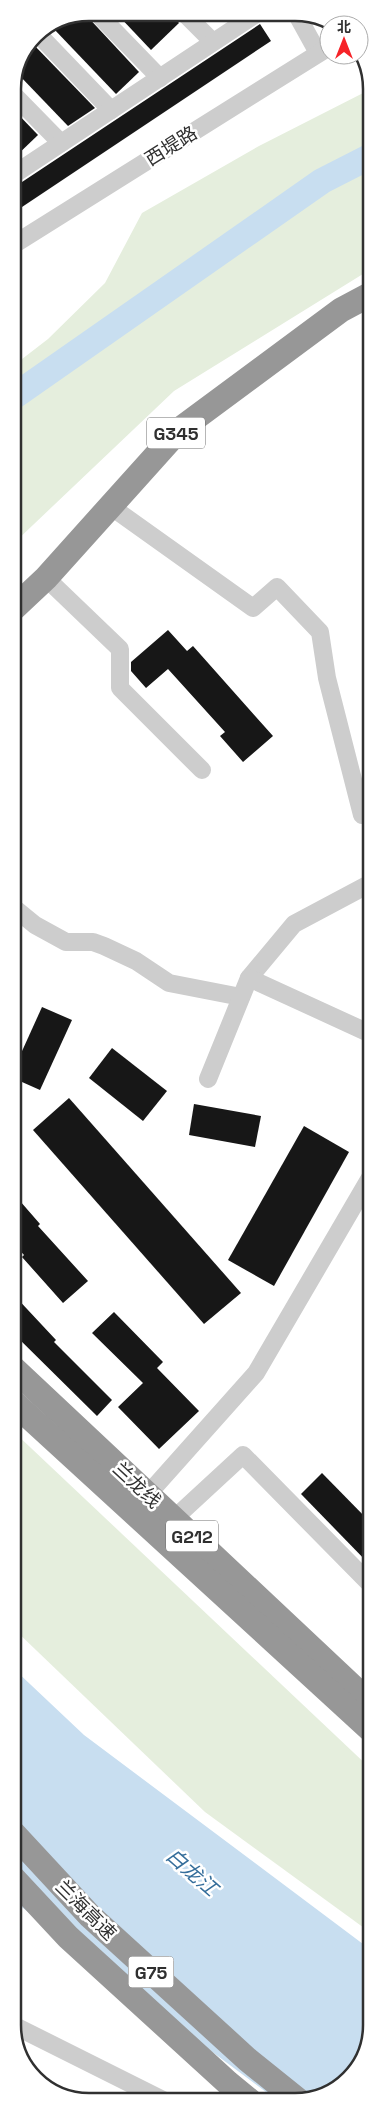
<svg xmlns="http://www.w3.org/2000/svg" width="384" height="2114" font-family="'Space Grotesk','Noto Sans SC',sans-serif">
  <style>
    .green { fill: #e5eedd }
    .water { fill: #c8def0 }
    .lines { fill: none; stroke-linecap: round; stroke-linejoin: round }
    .river { stroke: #c8def0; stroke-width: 26 }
    .building { fill: #171717 }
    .minor { stroke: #cdcdcd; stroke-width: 18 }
    .highway { stroke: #979797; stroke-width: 25 }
    .labels { text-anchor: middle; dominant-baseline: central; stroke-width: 5; stroke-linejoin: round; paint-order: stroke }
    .shield { fill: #fff; stroke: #6e6e6e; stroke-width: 1 }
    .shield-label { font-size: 18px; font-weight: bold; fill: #303030 }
    .street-label { font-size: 19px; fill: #303030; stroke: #fff }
    .water-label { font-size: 20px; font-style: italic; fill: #356e9b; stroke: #fff }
    .rim { fill: none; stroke: #303030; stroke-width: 2.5 }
  </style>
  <rect width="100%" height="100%" fill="#fff"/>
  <g class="green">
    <polygon points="371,89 371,269 174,391 13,544 13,366 48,339 105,283 142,213 259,146"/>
    <polygon points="13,1431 371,1769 371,1933 205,1812 13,1628"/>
  </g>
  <polygon class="water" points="13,1668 84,1735 371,1950 371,2029 349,2079 304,2101 278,2101 69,1945 13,1900"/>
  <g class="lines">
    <polyline class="river" points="13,397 322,181 371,156"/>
  </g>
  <g class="building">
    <polygon points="116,13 171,13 179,23 151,50"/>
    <polygon points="85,14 139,72 116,94 53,28"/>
    <polygon points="260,24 271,41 13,213 13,185 19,184"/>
    <polygon points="32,43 95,108 68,126 18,74"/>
    <polygon points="13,109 38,135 13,159"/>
    <polygon points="168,630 187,651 193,646 273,736 243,762 220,736 225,732 168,669 146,688 131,671 131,662"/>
    <polygon points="42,1007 72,1020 40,1090 13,1078 13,1071"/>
    <polygon points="112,1048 167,1091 143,1121 89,1078"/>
    <polygon points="69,1098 241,1293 204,1324 33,1130"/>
    <polygon points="194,1104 261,1116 255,1147 189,1135"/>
    <polygon points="304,1126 349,1152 274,1286 228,1260"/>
    <polygon points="13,1193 40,1224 38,1226 88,1281 63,1303 22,1257 24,1255 13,1243"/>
    <polygon points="13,1294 56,1340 54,1342 112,1400 97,1416 13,1333"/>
    <polygon points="114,1312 163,1362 157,1368 199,1411 159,1449 118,1407 143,1383 92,1333"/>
    <polygon points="322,1473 371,1523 371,1566 301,1494"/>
  </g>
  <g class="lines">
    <g class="minor">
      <polyline points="97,13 160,78"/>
      <polyline points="185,14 213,42"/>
      <polyline points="297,15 318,53"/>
      <polyline points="38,34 111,110"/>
      <polyline points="13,94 61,143"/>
      <polyline points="13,175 256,14"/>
      <polyline points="13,245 329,47"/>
      <polyline points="110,506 253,608 277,587 320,632 327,678 362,815"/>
      <polyline points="46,578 120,649 120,688 202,770"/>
      <polyline points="13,907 35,925 66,942 93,942 104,946 136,961 169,983 241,997"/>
      <polyline points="249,978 294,924 371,883"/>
      <polyline points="208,1079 249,978 371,1034"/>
      <polyline points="141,1502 256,1373 371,1176"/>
      <polyline points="166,1526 243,1455 371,1585"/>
      <polyline points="13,2025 163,2100"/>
    </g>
    <g class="highway">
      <polyline points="13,609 46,578 179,430 341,310 371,294"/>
      <polyline points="13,1368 371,1704"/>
      <polyline points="13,1402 371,1730"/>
      <polyline points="13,1833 90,1916 248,2060 299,2101"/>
      <polyline points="13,1878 68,1937 228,2083 250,2101"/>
    </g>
  </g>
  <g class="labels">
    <g class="shield">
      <rect x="147" y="417.5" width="58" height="31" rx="4"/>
      <rect x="166" y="1520.5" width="52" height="31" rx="4"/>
      <rect x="128.5" y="1956.5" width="45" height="31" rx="4"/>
    </g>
    <g class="shield-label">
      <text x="176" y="433">G345</text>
      <text x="192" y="1536">G212</text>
      <text x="151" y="1972">G75</text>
    </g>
    <g class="street-label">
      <text transform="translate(171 146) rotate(-32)">西堤路</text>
      <text transform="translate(137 1485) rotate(43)">兰龙线</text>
      <text transform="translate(86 1910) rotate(45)">兰海高速</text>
    </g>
    <g class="water-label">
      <text transform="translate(192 1872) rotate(41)">白龙江</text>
    </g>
  </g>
  <path d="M0 0H384V2114H0ZM89 21H295A68 68 0 0 1 363 89V2025A68 68 0 0 1 295 2093H89A68 68 0 0 1 21 2025V89A68 68 0 0 1 89 21Z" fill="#fff" fill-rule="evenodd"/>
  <path class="rim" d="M89 21H295A68 68 0 0 1 363 89V2025A68 68 0 0 1 295 2093H89A68 68 0 0 1 21 2025V89A68 68 0 0 1 89 21Z"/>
  <g transform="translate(344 40)"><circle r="24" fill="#ffffff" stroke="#acacac"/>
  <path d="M0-4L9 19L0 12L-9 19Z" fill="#f62328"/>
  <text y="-8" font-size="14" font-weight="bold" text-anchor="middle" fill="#303030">北</text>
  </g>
</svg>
